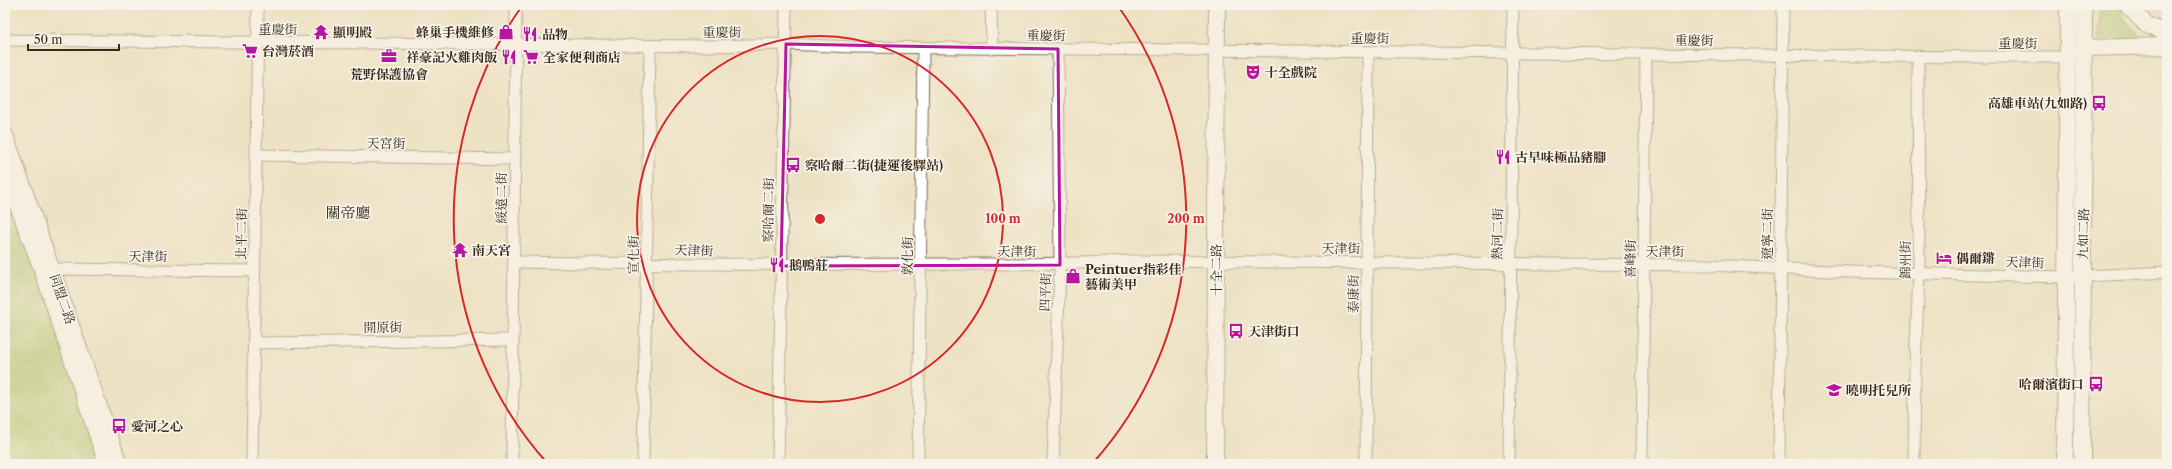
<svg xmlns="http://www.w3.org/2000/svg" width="2172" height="469" font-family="'Libre Caslon Text','Noto Serif TC',serif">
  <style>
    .grass { fill: url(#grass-tufts); stroke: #727846 }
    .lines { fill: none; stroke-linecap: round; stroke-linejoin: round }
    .street-casing { stroke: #7a6a58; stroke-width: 13 }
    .secondary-casing { stroke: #7a6a58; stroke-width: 18 }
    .street { stroke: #fff; stroke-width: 11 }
    .secondary { stroke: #fff; stroke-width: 16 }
    .marked { fill: none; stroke: #b5179e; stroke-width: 3; stroke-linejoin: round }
    .ring { fill: none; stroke: #d62828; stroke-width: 2 }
    .labels { text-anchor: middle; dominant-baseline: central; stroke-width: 3.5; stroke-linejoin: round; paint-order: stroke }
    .street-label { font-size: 13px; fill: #3b2a1e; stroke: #f7f3e8 }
    .poi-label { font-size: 13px; font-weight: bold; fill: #3b2a1e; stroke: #f7f3e8; text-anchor: start }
    .quarter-label { font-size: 15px; fill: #3b2a1e; stroke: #f7f3e8 }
    .centre { fill: #d62828; stroke: #f7f3e8; stroke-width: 2 }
    .ring-label { font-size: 12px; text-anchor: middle; font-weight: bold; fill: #d62828; stroke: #f7f3e8; stroke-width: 3.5; stroke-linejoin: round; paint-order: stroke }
  </style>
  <defs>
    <pattern id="grass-tufts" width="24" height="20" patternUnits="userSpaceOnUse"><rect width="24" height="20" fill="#a9c66d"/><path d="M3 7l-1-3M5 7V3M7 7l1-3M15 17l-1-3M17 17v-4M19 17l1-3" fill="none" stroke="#92aa5e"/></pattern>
  </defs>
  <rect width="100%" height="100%" fill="#f7f3e8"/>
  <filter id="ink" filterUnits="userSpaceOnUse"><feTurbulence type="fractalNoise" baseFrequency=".025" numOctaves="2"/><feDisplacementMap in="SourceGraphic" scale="8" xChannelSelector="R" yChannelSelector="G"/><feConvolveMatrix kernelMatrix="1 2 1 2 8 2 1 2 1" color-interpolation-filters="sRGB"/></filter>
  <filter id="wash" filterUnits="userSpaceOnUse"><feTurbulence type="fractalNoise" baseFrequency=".012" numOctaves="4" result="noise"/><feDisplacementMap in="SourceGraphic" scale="16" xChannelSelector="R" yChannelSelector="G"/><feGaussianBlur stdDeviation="0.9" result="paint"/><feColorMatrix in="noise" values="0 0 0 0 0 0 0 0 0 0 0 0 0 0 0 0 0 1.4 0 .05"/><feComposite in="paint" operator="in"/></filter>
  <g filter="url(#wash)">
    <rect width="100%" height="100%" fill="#eee2c5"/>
    <g class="grass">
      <path d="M2099 5H2118C2124 22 2135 32 2149 42L2105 41 2099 38Z"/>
      <polygon points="5,172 105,464 5,464"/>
    </g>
  </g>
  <g filter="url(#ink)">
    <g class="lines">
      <defs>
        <g id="street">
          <polyline points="991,5 992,49"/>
          <polyline points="5,40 710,46 786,44 853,47 1984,57 2068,57 2073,54"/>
          <polyline points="256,155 515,159"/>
          <path d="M515 262C649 264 784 265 918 264 990 264 1061 265 1132 261L1709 265 1850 272 2066 277 2167 272"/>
          <polyline points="47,269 255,271"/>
          <polyline points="254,343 513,340"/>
          <polyline points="252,464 258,5"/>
          <polyline points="512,464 516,5"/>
          <polyline points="643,464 650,46"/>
          <polyline points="778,464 786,5"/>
          <polyline points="918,464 923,48"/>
          <polyline points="1053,464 1060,265 1058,49"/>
          <polyline points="1366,464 1368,52"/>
          <polyline points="1509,464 1513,5"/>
          <polyline points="1642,464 1646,54"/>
          <polyline points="1779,464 1783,5"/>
          <polyline points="1914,464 1915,367 1919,273 1918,56"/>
        </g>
        <g id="secondary">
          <polyline points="2127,5 2147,25 2167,34"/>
          <polyline points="2084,48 2167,46"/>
          <polyline points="5,135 119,464"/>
          <polyline points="5,172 42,269 107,464"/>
          <polyline points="1215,464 1217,5"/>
          <polyline points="2065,464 2068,5"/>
          <polyline points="2082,464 2084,5"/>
        </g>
      </defs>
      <use href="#street" class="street-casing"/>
      <use href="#secondary" class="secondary-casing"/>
      <use href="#street" class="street"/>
      <use href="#secondary" class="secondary"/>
    </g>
  </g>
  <path d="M0 0H2172V469H0ZM786 44 1058 49 1060 265 781 266Z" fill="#eee2c5" fill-opacity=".55" fill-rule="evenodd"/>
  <path class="marked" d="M786 44 1058 49 1060 265 781 266Z"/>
  <g class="ring">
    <circle cx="820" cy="219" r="183"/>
    <path d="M548 464A366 366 0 0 1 522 6M1118 6A366 366 0 0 1 1092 464"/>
  </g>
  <defs>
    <symbol id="temple-bare" viewBox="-9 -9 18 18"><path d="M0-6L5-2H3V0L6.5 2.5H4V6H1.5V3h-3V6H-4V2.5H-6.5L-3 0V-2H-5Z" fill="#b5179e" stroke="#f7f3e8" stroke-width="2.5" paint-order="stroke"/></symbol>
    <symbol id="shop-bare" viewBox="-9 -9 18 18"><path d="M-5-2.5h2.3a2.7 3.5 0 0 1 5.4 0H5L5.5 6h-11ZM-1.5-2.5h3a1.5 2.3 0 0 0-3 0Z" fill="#b5179e" stroke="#f7f3e8" stroke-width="2.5" paint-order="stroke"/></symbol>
    <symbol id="restaurant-bare" viewBox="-9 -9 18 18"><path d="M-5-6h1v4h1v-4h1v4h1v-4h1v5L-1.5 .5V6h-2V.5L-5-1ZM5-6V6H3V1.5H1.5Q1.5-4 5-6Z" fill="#b5179e" stroke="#f7f3e8" stroke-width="2.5" paint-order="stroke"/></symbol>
    <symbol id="supermarket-bare" viewBox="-9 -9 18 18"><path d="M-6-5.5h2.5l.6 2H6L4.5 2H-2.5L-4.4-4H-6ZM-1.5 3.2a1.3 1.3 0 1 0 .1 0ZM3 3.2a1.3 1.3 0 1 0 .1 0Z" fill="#b5179e" stroke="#f7f3e8" stroke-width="2.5" paint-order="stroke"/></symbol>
    <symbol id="office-bare" viewBox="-9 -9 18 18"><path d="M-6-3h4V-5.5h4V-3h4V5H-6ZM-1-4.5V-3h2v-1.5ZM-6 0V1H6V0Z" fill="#b5179e" stroke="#f7f3e8" stroke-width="2.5" paint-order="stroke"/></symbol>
    <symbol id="theatre-bare" viewBox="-9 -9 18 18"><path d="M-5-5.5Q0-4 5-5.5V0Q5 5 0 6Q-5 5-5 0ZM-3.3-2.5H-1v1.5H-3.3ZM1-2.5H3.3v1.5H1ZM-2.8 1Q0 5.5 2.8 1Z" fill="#b5179e" stroke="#f7f3e8" stroke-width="2.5" paint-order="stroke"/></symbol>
    <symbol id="bus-bare" viewBox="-9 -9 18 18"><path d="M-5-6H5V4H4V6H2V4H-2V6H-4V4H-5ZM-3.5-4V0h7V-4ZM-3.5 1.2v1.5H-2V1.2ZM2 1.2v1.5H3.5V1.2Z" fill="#b5179e" stroke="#f7f3e8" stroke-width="2.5" paint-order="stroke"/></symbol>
    <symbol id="hotel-bare" viewBox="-9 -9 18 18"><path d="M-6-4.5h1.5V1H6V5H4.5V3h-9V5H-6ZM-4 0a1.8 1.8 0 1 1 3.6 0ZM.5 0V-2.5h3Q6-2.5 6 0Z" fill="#b5179e" stroke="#f7f3e8" stroke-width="2.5" paint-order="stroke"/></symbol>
    <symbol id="school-bare" viewBox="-9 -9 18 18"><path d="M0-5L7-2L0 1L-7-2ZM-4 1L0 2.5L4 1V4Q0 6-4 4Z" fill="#b5179e" stroke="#f7f3e8" stroke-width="2.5" paint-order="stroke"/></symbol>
  </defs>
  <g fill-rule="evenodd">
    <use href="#temple-bare" x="310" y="21" width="22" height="22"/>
    <use href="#shop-bare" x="495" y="21" width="22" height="22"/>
    <use href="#restaurant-bare" x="519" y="23" width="22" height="22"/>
    <use href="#supermarket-bare" x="239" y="40" width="22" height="22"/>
    <use href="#office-bare" x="378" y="45" width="22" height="22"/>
    <use href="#restaurant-bare" x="498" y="46" width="22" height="22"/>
    <use href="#supermarket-bare" x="520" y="46" width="22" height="22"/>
    <use href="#theatre-bare" x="1242" y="61" width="22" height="22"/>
    <use href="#bus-bare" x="2088" y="92" width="22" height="22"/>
    <use href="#restaurant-bare" x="1492" y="146" width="22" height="22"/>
    <use href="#bus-bare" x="782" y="154" width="22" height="22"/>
    <use href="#temple-bare" x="449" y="239" width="22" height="22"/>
    <use href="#hotel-bare" x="1933" y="247" width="22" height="22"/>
    <use href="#restaurant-bare" x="766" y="254" width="22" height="22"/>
    <use href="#shop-bare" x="1062" y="265" width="22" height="22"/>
    <use href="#bus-bare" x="1225" y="320" width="22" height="22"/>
    <use href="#bus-bare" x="2085" y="373" width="22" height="22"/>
    <use href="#school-bare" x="1823" y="379" width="22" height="22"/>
    <use href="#bus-bare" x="108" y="415" width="22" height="22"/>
  </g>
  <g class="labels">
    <g class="street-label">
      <text x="278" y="29">重慶街</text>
      <text transform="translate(722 32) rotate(-1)">重慶街</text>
      <text transform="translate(1046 35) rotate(1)">重慶街</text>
      <text x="1370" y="38">重慶街</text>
      <text transform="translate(1694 40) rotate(1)">重慶街</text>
      <text x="2018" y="43">重慶街</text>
      <text transform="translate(386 143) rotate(1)">天宮街</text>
      <text transform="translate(501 198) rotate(-90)">綏遠二街</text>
      <text transform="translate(768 210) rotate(-89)">察哈爾二街</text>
      <text transform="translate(241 234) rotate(-89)">北平二街</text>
      <text transform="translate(1497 234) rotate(-89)">熱河二街</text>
      <text transform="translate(1767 234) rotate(-90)">遼寧二街</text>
      <text transform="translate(2083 234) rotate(-89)">九如二路</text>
      <text x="1341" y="248">天津街</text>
      <text transform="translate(694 250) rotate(2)">天津街</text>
      <text x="1017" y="251">天津街</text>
      <text x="1665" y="251">天津街</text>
      <text transform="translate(633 255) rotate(-89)">宣化街</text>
      <text x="148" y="256">天津街</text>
      <text transform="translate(907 256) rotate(-89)">敦化街</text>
      <text transform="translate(1630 259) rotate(-89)">喜峰街</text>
      <text transform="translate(1905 260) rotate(-90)">錦州街</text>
      <text transform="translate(2025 262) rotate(2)">天津街</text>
      <text transform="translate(1216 270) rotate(-90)">十全二路</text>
      <text transform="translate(1045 292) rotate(-88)">四平街</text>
      <text transform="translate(1353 294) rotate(-90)">泰康街</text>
      <text transform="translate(63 299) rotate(71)">同盟二路</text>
      <text transform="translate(383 327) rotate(-1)">開原街</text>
    </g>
    <g class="poi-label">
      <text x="333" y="32">顯明殿</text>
      <text x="494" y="32" text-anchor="end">蜂巢手機維修</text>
      <text x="542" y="34">品物</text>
      <text x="262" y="51">台灣菸酒</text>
      <text x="497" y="57" text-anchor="end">祥豪記火雞肉飯</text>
      <text x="543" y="57">全家便利商店</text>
      <text x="1265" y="72">十全戲院</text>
      <text x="389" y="74" text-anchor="middle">荒野保護協會</text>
      <text x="2087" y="103" text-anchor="end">高雄車站(九如路)</text>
      <text x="1515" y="157">古早味極品豬腳</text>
      <text x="805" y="165">察哈爾二街(捷運後驛站)</text>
      <text x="472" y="250">南天宮</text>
      <text x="1956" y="258">偶爾鏘</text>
      <text x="789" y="265">鵝鴨莊</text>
      <text x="1085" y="269">Peintuer指彩佳<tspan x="1085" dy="15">藝術美甲</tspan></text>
      <text x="1248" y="331">天津街口</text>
      <text x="2084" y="384" text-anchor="end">哈爾濱街口</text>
      <text x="1846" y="390">曉明托兒所</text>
      <text x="131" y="426">愛河之心</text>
    </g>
    <g class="quarter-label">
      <text x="348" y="212">關帝廳</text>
    </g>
  </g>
  <circle cx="820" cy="219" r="6" class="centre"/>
  <g class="ring-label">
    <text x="1003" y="223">100 m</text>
    <text x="1186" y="223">200 m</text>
  </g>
  <rect width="2172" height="469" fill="none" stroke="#f7f3e8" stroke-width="20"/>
  <path d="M28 44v6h91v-6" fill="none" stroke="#3b2a1e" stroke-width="2"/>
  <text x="34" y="44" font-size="12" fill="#3b2a1e" stroke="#f7f3e8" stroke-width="3" paint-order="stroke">50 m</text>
</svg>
